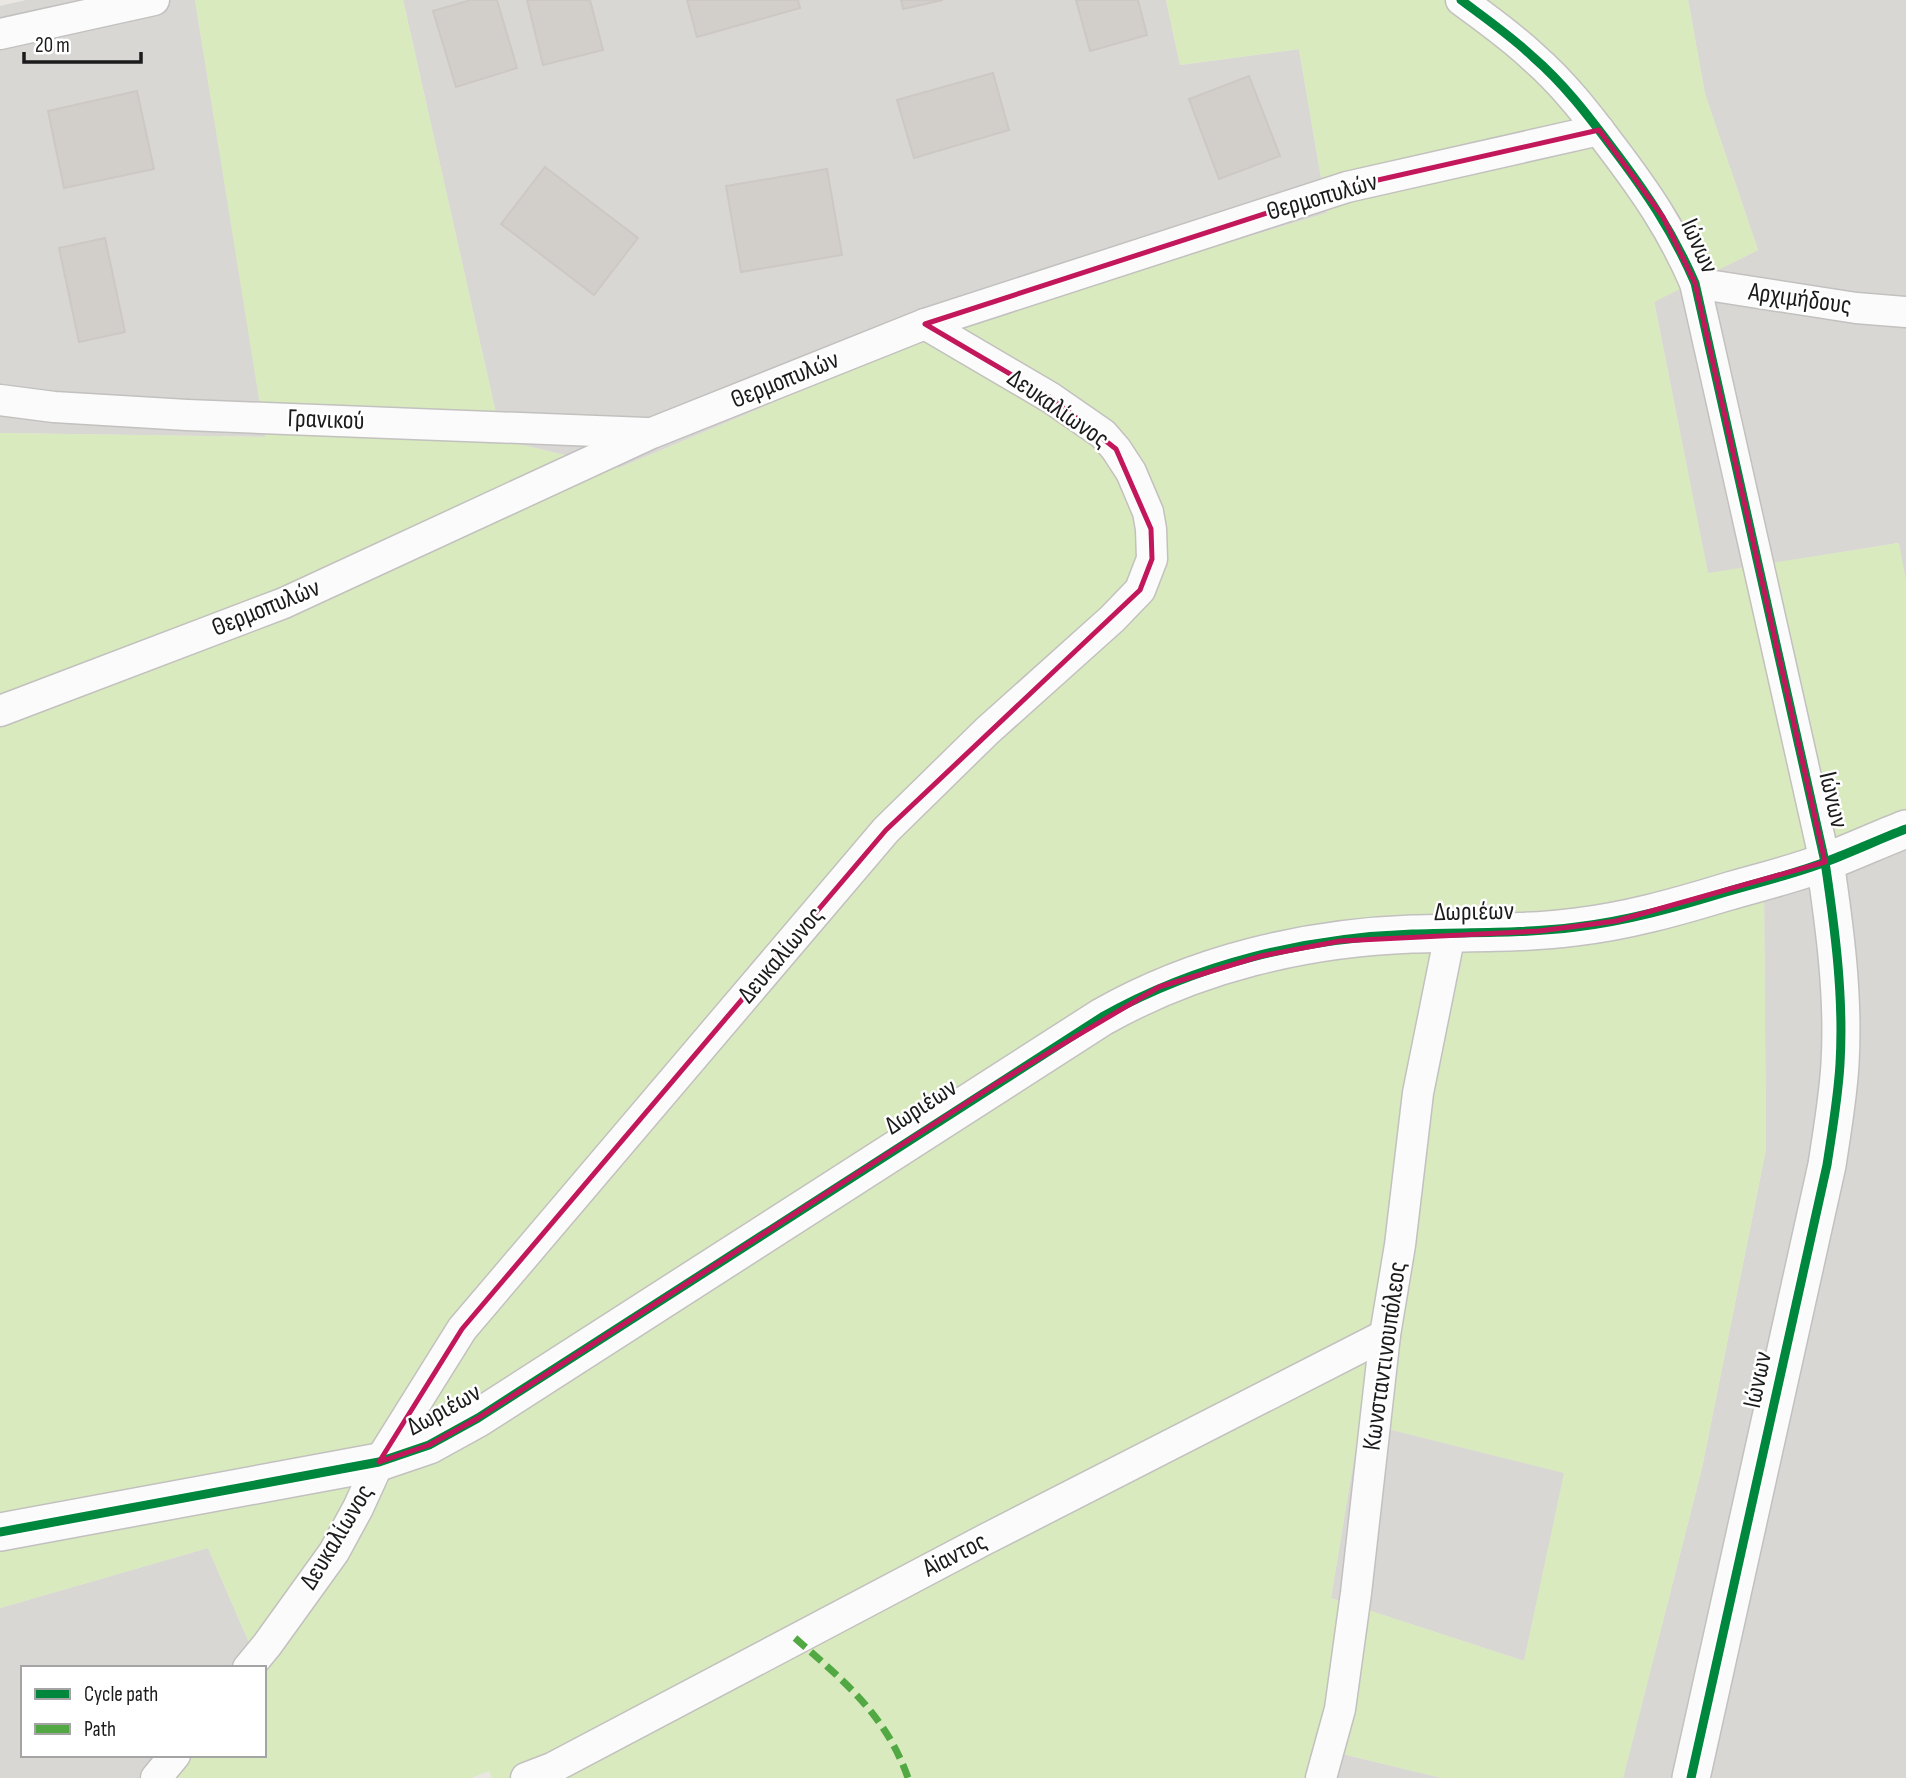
<svg xmlns="http://www.w3.org/2000/svg" width="1906" height="1778" font-family="'Sofia Sans Condensed',sans-serif">
  <style>
    .residential { fill: #d9d7d4 }
    .grass { fill: #d9eabe; fill-rule: evenodd }
    .building { fill: #d2cfcb; stroke: #cdc8c4; stroke-width: 2 }
    .lines { fill: none; stroke-linecap: round; stroke-linejoin: round }
    .minor-casing { stroke: #c2c1bf; stroke-width: 33 }
    .tertiary-casing { stroke: #c2c1bf; stroke-width: 40 }
    .minor { stroke: #fcfbfb; stroke-width: 30 }
    .tertiary { stroke: #fcfbfb; stroke-width: 37 }
    .quiet { stroke: #52a943; stroke-width: 7; stroke-dasharray: 14 7; stroke-linecap: butt }
    .cycleway-casing { stroke: #fff; stroke-width: 13 }
    .cycleway { stroke: #00873e; stroke-width: 9 }
    .marked { fill: none; stroke: #c2185b; stroke-width: 5; stroke-linejoin: round }
    .labels { text-anchor: middle; dominant-baseline: central; stroke-width: 5; stroke-linejoin: round; paint-order: stroke }
    .street-label { font-size: 26px; fill: #1b1b1b; stroke: #fff }
  </style>
  <rect width="100%" height="100%" fill="#eae7e2"/>
  <g class="residential">
    <polygon points="26,0 195,0 266,437 0,433 0,6"/>
    <polygon points="403,0 1166,0 1180,65 1299,49 1327,213 967,321 619,468 502,440"/>
    <polygon points="1688,0 1906,0 1906,581 1898,543 1708,574 1654,301 1758,250 1705,94"/>
    <polygon points="1906,830 1906,1778 1623,1778 1702,1468 1766,1149 1764,898"/>
    <polygon points="1360,1422 1565,1473 1524,1661 1331,1598"/>
    <polygon points="208,1548 260,1668 23,1668 23,1755 183,1755 162,1778 0,1778 0,1608"/>
    <polygon points="1330,1751 1442,1778 1315,1778"/>
  </g>
  <path class="grass" d="M195 0H403L502 440 619 468 967 321 1327 213 1299 49 1180 65 1166 0H1688L1705 94 1758 250 1654 302 1708 573 1899 543 1906 581V830L1764 898 1766 1149 1702 1468 1623 1778H1442L1330 1751 1315 1778H492L489 1771 471 1778H162L183 1755H264V1668H260L208 1548 0 1608V433L265 437ZM1360 1422 1564 1473 1524 1661 1331 1598Z"/>
  <g class="building">
    <polygon points="471,0 497,0 517,68 456,87 433,11"/>
    <polygon points="527,0 590,0 603,50 543,65"/>
    <polygon points="687,0 798,0 800,8 697,37"/>
    <polygon points="901,0 943,0 903,9"/>
    <polygon points="1076,0 1138,0 1147,35 1090,51"/>
    <polygon points="993,73 1009,130 914,158 897,100"/>
    <polygon points="1249,76 1280,156 1219,179 1189,99"/>
    <polygon points="137,91 154,169 64,188 48,111"/>
    <polygon points="545,167 638,238 594,295 501,224"/>
    <polygon points="827,169 842,255 741,272 726,186"/>
    <polygon points="105,238 125,332 79,342 59,248"/>
  </g>
  <g class="lines">
    <defs>
      <g id="minor">
        <path d="M1461 0C1485 18 1511 36 1533 57 1563 83 1587 114 1611 146 1646 192 1672 230 1695 283L1825 862"/>
        <polyline points="0,34 154,0"/>
        <polyline points="1695,283 1856,308 1906,312"/>
        <polyline points="0,400 54,407 187,415 646,433"/>
        <polyline points="0,711 284,603 652,433 925,324 1347,187 1599,130"/>
        <polyline points="248,1668 267,1645 334,1552 358,1508 379,1462 462,1329 886,830 987,731 1112,619 1140,590 1152,559 1151,529 1148,512 1131,472 1116,449 1103,434 1051,398 925,324"/>
        <polyline points="156,1778 175,1755"/>
        <polyline points="526,1778 552,1768 984,1540 1385,1335"/>
        <polyline points="1321,1778 1340,1709 1356,1593 1385,1335 1400,1245 1418,1093 1450,934"/>
      </g>
      <g id="tertiary">
        <path d="M0 1532 379 1462 429 1445 478 1418 1102 1017C1196 964 1304 938 1412 934 1467 932 1522 934 1576 927 1627 921 1677 907 1726 892 1760 882 1795 874 1828 861 1854 851 1880 839 1906 829"/>
        <path d="M1691 1778 1827 1165C1832 1132 1838 1098 1840 1064 1844 997 1835 929 1825 862"/>
      </g>
    </defs>
    <use href="#minor" class="minor-casing"/>
    <use href="#tertiary" class="tertiary-casing"/>
    <use href="#minor" class="minor"/>
    <use href="#tertiary" class="tertiary"/>
    <path class="quiet" d="M795 1638C844 1681 886 1715 908 1778"/>
    <defs>
      <g id="cycleway">
        <path d="M1461 0C1485 18 1511 36 1533 57 1563 83 1587 114 1611 146 1646 192 1672 230 1695 283L1825 862C1835 929 1844 997 1840 1064 1838 1098 1832 1132 1827 1165L1691 1778"/>
        <path d="M0 1532 379 1462 429 1445 478 1418 1102 1017C1196 964 1304 938 1412 934 1467 932 1522 934 1576 927 1627 921 1677 907 1726 892 1760 882 1795 874 1828 861 1854 851 1880 839 1906 829"/>
      </g>
    </defs>
    <use href="#cycleway" class="cycleway-casing"/>
    <use href="#cycleway" class="cycleway"/>
  </g>
  <path class="marked" d="M1599 130 1663 217 1695 283 1825 862 1616 921 1539 931 1340 941 1261 956 1159 987 999 1082 478 1418 429 1445 379 1462 462 1329 886 830 1140 590 1152 559 1151 529 1116 449 1051 398 925 324 1347 187Z"/>
  <g class="labels">
    <g class="street-label">
      <text transform="translate(1322 197) rotate(-16)">Θερμοπυλών</text>
      <text transform="translate(1699 246) rotate(66)">Ιώνων</text>
      <text transform="translate(1800 299) rotate(8)">Αρχιμήδους</text>
      <text transform="translate(785 380) rotate(-22)">Θερμοπυλών</text>
      <text transform="translate(1058 409) rotate(35)">Δευκαλίωνος</text>
      <text transform="translate(326 420) rotate(2)">Γρανικού</text>
      <text transform="translate(266 608) rotate(-22)">Θερμοπυλών</text>
      <text transform="translate(1833 800) rotate(77)">Ιώνων</text>
      <text transform="translate(1474 912) rotate(-1)">Δωριέων</text>
      <text transform="translate(781 955) rotate(-50)">Δευκαλίωνος</text>
      <text transform="translate(921 1107) rotate(-33)">Δωριέων</text>
      <text transform="translate(1385 1356) rotate(-82)">Κωνσταντινουπόλεος</text>
      <text transform="translate(1758 1380) rotate(-78)">Ιώνων</text>
      <text transform="translate(444 1410) rotate(-29)">Δωριέων</text>
      <text transform="translate(337 1537) rotate(-59)">Δευκαλίωνος</text>
      <text transform="translate(955 1555) rotate(-27)">Aiαντος</text>
    </g>
  </g>
  <rect x="21" y="1666" width="245" height="91" fill="#ffffff" stroke="#a4a4a4" stroke-width="2"/>
  <rect x="35" y="1689" width="35" height="10" fill="#00873e" stroke="#a4a4a4" stroke-width="2"/>
  <text x="84" y="1701" font-size="21" fill="#1b1b1b">Cycle path</text>
  <rect x="35" y="1724" width="35" height="10" fill="#52a943" stroke="#a4a4a4" stroke-width="2"/>
  <text x="84" y="1736" font-size="21" fill="#1b1b1b">Path</text>
  <path d="M24 52v10h117v-10" fill="none" stroke="#1b1b1b" stroke-width="3.5"/>
  <text x="35" y="52" font-size="21" fill="#1b1b1b" stroke="#ffffff" stroke-width="5" paint-order="stroke">20 m</text>
</svg>
